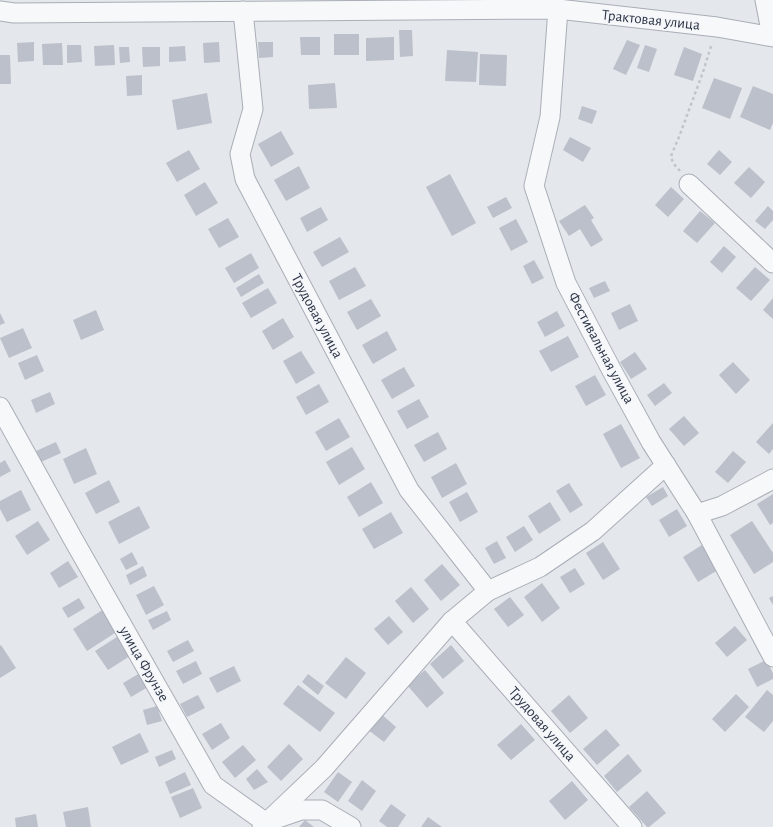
<svg xmlns="http://www.w3.org/2000/svg" width="773" height="827" font-family="'Alegreya Sans',sans-serif">
  <style>
    .building { fill: #bbc0ca }
    .lines { fill: none; stroke-linecap: round; stroke-linejoin: round }
    .minor-casing { stroke: #a9aeb7; stroke-width: 21 }
    .path { stroke: #c2c5cb; stroke-width: 2.5; stroke-dasharray: 3 3; stroke-linecap: butt }
    .minor { stroke: #f7f8fa; stroke-width: 19 }
    .labels { text-anchor: middle; dominant-baseline: central; stroke-width: 3.5; stroke-linejoin: round; paint-order: stroke }
    .street-label { font-size: 15px; fill: #2b3445; stroke: #f4f6f9 }
  </style>
  <rect width="100%" height="100%" fill="#e4e7ec"/>
  <g class="building">
    <polygon points="399,30 412,30 413,56 400,57"/>
    <rect x="334" y="34" width="25" height="21"/>
    <polygon points="300,37 320,37 320,55 301,55"/>
    <polygon points="394,37 394,60 366,61 366,38"/>
    <polygon points="627,40 640,45 626,75 613,69"/>
    <polygon points="34,42 34,61 18,62 17,43"/>
    <polygon points="219,42 220,62 204,63 203,43"/>
    <polygon points="258,42 273,42 273,57 259,58"/>
    <polygon points="62,43 63,65 43,65 42,44"/>
    <polygon points="67,45 81,45 82,62 67,63"/>
    <polygon points="114,45 115,65 95,66 94,46"/>
    <polygon points="645,45 657,49 649,72 637,68"/>
    <polygon points="185,46 186,61 169,62 169,47"/>
    <polygon points="119,47 129,47 130,62 120,63"/>
    <polygon points="142,47 160,47 160,66 143,67"/>
    <polygon points="684,47 702,54 693,81 674,75"/>
    <polygon points="447,50 478,52 476,82 445,81"/>
    <polygon points="480,54 507,55 506,86 479,85"/>
    <polygon points="0,55 10,55 11,84 0,84"/>
    <polygon points="142,75 142,95 127,96 126,76"/>
    <polygon points="714,78 742,88 730,119 702,108"/>
    <polygon points="335,83 337,108 309,109 308,85"/>
    <polygon points="753,86 773,94 773,123 770,130 740,117"/>
    <polygon points="207,93 212,123 177,130 172,100"/>
    <polygon points="582,106 597,111 592,124 578,119"/>
    <polygon points="281,131 294,154 271,167 258,144"/>
    <polygon points="570,137 591,148 583,162 563,150"/>
    <polygon points="189,150 200,169 177,182 166,163"/>
    <polygon points="719,150 732,162 720,175 707,164"/>
    <polygon points="299,166 310,188 286,201 274,180"/>
    <polygon points="749,167 765,182 751,198 734,183"/>
    <polygon points="450,174 476,223 452,236 426,187"/>
    <polygon points="205,182 218,203 196,216 184,195"/>
    <polygon points="671,187 684,199 668,217 655,205"/>
    <polygon points="506,197 512,208 493,218 487,207"/>
    <polygon points="585,205 594,218 591,220 603,240 591,247 580,229 569,236 559,221"/>
    <polygon points="768,206 773,211 773,220 765,229 755,221"/>
    <polygon points="321,207 328,220 307,232 300,218"/>
    <polygon points="700,211 715,223 697,243 683,231"/>
    <polygon points="228,218 239,237 219,248 208,229"/>
    <polygon points="516,219 528,242 511,251 499,228"/>
    <polygon points="340,237 349,252 322,267 313,252"/>
    <polygon points="724,246 736,257 722,273 710,262"/>
    <polygon points="251,253 259,268 234,283 225,268"/>
    <polygon points="534,260 544,278 532,284 523,266"/>
    <polygon points="355,267 366,286 339,300 329,281"/>
    <polygon points="755,267 770,280 751,301 736,288"/>
    <polygon points="259,274 264,283 241,297 236,288"/>
    <polygon points="605,281 610,291 594,298 589,288"/>
    <polygon points="268,288 277,303 251,318 242,303"/>
    <polygon points="773,298 773,319 763,310"/>
    <polygon points="371,299 381,316 357,330 347,312"/>
    <polygon points="630,304 638,321 619,330 611,313"/>
    <polygon points="96,310 104,330 81,340 73,320"/>
    <polygon points="557,311 565,326 545,337 537,322"/>
    <polygon points="0,313 5,323 0,325"/>
    <polygon points="283,318 294,337 273,350 262,331"/>
    <polygon points="23,328 32,348 9,358 0,338"/>
    <polygon points="387,331 397,350 373,364 362,345"/>
    <polygon points="568,336 579,357 551,372 539,351"/>
    <polygon points="301,351 315,373 296,384 283,361"/>
    <polygon points="635,352 647,369 631,379 620,362"/>
    <polygon points="37,355 44,371 25,380 18,363"/>
    <polygon points="733,362 750,380 736,394 719,375"/>
    <polygon points="404,367 415,386 392,399 381,380"/>
    <polygon points="595,375 606,395 586,406 575,386"/>
    <polygon points="664,383 672,393 655,406 647,395"/>
    <polygon points="319,384 329,402 306,415 296,397"/>
    <polygon points="50,392 55,404 36,413 31,400"/>
    <polygon points="419,399 429,417 407,429 397,411"/>
    <polygon points="684,416 699,433 684,446 669,429"/>
    <polygon points="339,418 350,437 326,451 315,432"/>
    <polygon points="773,423 773,449 769,454 756,442"/>
    <polygon points="621,424 640,458 621,468 603,434"/>
    <polygon points="438,432 447,449 424,462 414,445"/>
    <polygon points="56,442 61,453 41,462 36,451"/>
    <polygon points="352,447 365,469 339,485 326,462"/>
    <polygon points="86,448 97,474 74,484 63,459"/>
    <polygon points="733,451 746,462 728,483 715,472"/>
    <polygon points="5,460 11,471 0,477 0,463"/>
    <polygon points="456,463 467,484 442,498 431,477"/>
    <polygon points="109,480 120,502 96,514 85,493"/>
    <polygon points="371,482 383,503 359,517 347,497"/>
    <polygon points="569,483 583,505 570,513 556,491"/>
    <polygon points="663,487 668,496 652,506 646,497"/>
    <polygon points="21,490 31,510 7,522 0,509 0,501"/>
    <polygon points="467,492 478,512 460,522 449,502"/>
    <polygon points="773,494 773,523 770,525 757,504"/>
    <polygon points="550,502 561,520 539,534 528,516"/>
    <polygon points="139,506 150,528 119,544 108,522"/>
    <polygon points="677,509 687,526 669,537 659,520"/>
    <polygon points="391,512 403,533 374,549 362,529"/>
    <polygon points="38,521 50,540 27,555 15,536"/>
    <polygon points="752,521 773,553 773,562 754,574 730,535"/>
    <polygon points="524,526 533,540 515,552 506,537"/>
    <polygon points="497,541 506,558 494,564 485,548"/>
    <polygon points="603,542 620,569 603,580 586,553"/>
    <polygon points="702,545 718,570 698,582 683,557"/>
    <polygon points="132,552 138,564 126,570 120,559"/>
    <polygon points="68,561 78,577 59,588 50,573"/>
    <polygon points="442,564 460,585 441,601 424,580"/>
    <polygon points="143,566 147,576 130,585 126,575"/>
    <polygon points="575,568 585,584 570,593 560,577"/>
    <polygon points="542,583 560,608 542,622 524,597"/>
    <polygon points="154,586 164,605 146,615 136,595"/>
    <polygon points="411,587 429,609 413,623 395,601"/>
    <polygon points="773,596 773,605 769,598"/>
    <polygon points="510,597 524,615 508,627 494,609"/>
    <polygon points="79,598 85,608 68,618 62,608"/>
    <polygon points="104,609 118,631 87,651 73,629"/>
    <polygon points="167,611 171,620 153,630 148,620"/>
    <polygon points="389,616 403,632 388,645 374,629"/>
    <polygon points="735,626 747,640 727,657 715,643"/>
    <polygon points="120,635 133,654 108,670 95,651"/>
    <polygon points="188,640 194,651 173,662 167,651"/>
    <polygon points="1,645 16,668 0,678 0,646"/>
    <polygon points="451,645 464,661 443,679 430,664"/>
    <polygon points="346,657 366,673 346,699 325,683"/>
    <polygon points="766,660 773,673 773,679 757,687 748,669"/>
    <polygon points="196,661 202,674 183,684 176,671"/>
    <polygon points="234,666 241,681 217,693 209,678"/>
    <polygon points="425,670 444,693 427,708 407,685"/>
    <polygon points="140,673 148,687 131,697 123,683"/>
    <polygon points="308,674 324,686 318,695 302,682"/>
    <polygon points="298,685 335,713 320,732 283,704"/>
    <polygon points="767,690 773,695 773,721 764,732 745,717"/>
    <polygon points="736,694 749,707 725,732 712,719"/>
    <polygon points="198,695 205,708 187,717 180,704"/>
    <polygon points="569,695 588,718 570,733 551,711"/>
    <polygon points="157,706 162,721 147,725 143,710"/>
    <polygon points="380,713 396,727 384,742 367,729"/>
    <polygon points="221,723 230,738 212,750 202,734"/>
    <polygon points="521,724 535,740 511,760 497,745"/>
    <polygon points="606,729 620,745 597,765 583,749"/>
    <polygon points="140,733 149,752 121,765 112,747"/>
    <polygon points="289,744 303,759 281,781 267,767"/>
    <polygon points="243,745 256,760 235,778 222,762"/>
    <polygon points="172,750 176,759 159,767 155,757"/>
    <polygon points="628,754 642,771 617,792 604,776"/>
    <polygon points="257,769 268,782 254,790 246,779"/>
    <polygon points="185,772 191,785 170,794 165,782"/>
    <polygon points="338,772 352,782 338,802 324,792"/>
    <polygon points="362,780 376,791 362,811 348,801"/>
    <polygon points="572,781 588,800 565,820 549,801"/>
    <polygon points="193,788 202,808 180,818 171,797"/>
    <polygon points="647,791 666,813 649,827 647,827 629,807"/>
    <polygon points="391,804 406,815 398,827 387,827 379,821"/>
    <polygon points="88,807 91,827 66,827 63,812"/>
    <polygon points="36,814 38,827 16,827 15,818"/>
    <polygon points="428,817 442,827 421,827"/>
    <polygon points="305,820 314,827 299,827"/>
  </g>
  <g class="lines">
    <defs>
      <g id="minor">
        <polyline points="765,0 772,36"/>
        <polyline points="558,9 550,117 534,186 566,283 611,369 651,442 697,514 773,657"/>
        <polyline points="0,11 14,13 558,9 717,27 773,37"/>
        <polyline points="243,11 253,109 240,154 245,179 409,490 488,591"/>
        <polyline points="689,184 773,263"/>
        <polyline points="0,407 73,539 213,785 265,822"/>
        <polyline points="697,514 722,506 773,479"/>
        <polyline points="452,621 632,827"/>
        <polyline points="272,820 301,810 322,810 351,827"/>
        <polyline points="262,827 324,768 452,621 488,591 540,567 593,531 666,465"/>
      </g>
    </defs>
    <use href="#minor" class="minor-casing"/>
    <polyline class="path" points="680,171 673,163 671,156 679,137 703,72 712,43"/>
    <use href="#minor" class="minor"/>
  </g>
  <g class="labels">
    <g class="street-label">
      <text transform="translate(651 20) rotate(6)">Трактовая улица</text>
      <text transform="translate(317 316) rotate(62)">Трудовая улица</text>
      <text transform="translate(601 348) rotate(62)">Фестивальная улица</text>
      <text transform="translate(144 664) rotate(60)">улица Фрунзе</text>
      <text transform="translate(542 724) rotate(49)">Трудовая улица</text>
    </g>
  </g>
</svg>
